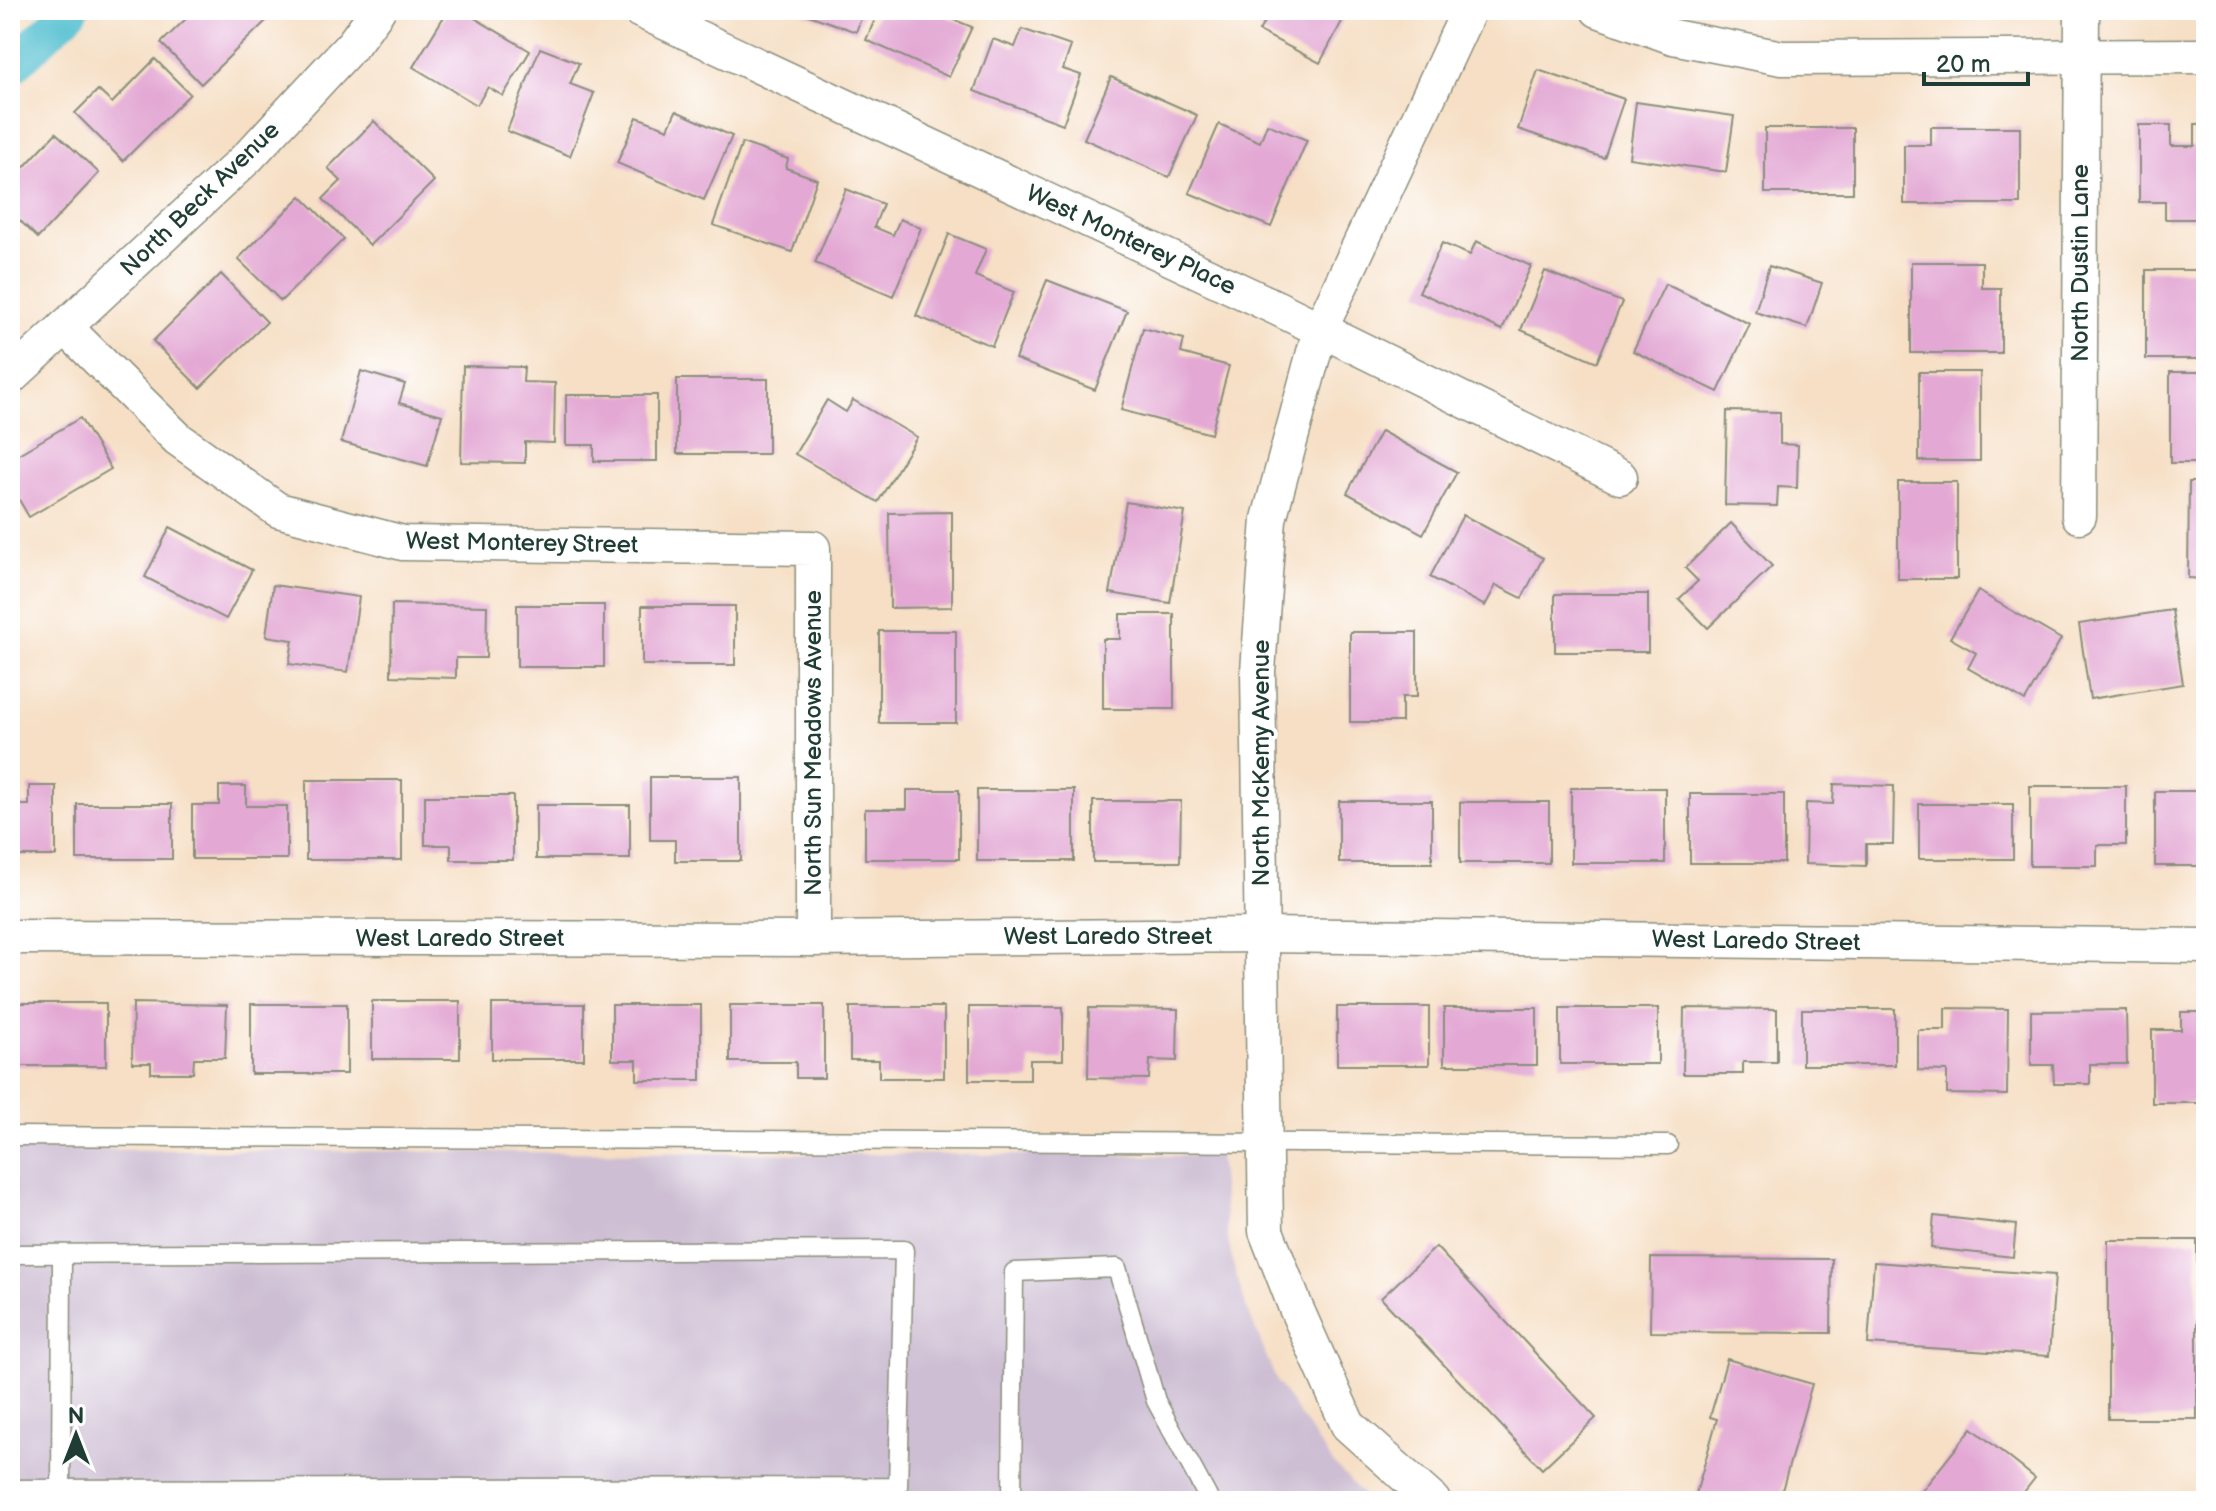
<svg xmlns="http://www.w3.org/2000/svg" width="2216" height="1511" font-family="'Balsamiq Sans',sans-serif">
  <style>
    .industrial { fill: #cdbed3 }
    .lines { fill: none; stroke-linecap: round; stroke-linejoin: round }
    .canal { stroke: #55c0d1; stroke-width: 36 }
    .building { fill: #e3a9d4 }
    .service-casing { stroke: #8a8e7c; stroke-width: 21 }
    .minor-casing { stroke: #8a8e7c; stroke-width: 37 }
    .service { stroke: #fff; stroke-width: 18 }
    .minor { stroke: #fff; stroke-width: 34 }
    .labels { text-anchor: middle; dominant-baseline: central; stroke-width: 8; stroke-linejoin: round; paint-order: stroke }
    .street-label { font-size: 24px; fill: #1f3d34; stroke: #fff }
  </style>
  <rect width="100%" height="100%" fill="#fff"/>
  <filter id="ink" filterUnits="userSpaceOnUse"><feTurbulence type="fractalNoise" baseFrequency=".0125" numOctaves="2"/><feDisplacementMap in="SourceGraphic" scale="16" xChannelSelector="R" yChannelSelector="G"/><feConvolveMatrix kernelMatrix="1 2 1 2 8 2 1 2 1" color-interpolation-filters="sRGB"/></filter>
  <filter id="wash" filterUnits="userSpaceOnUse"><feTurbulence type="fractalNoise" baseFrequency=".006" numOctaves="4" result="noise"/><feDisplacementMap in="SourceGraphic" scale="32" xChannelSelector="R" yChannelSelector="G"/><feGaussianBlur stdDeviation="1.8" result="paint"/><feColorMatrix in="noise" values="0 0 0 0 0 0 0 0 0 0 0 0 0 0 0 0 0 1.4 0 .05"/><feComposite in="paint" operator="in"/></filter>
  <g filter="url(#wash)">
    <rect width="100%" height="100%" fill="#f6dfc5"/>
    <polygon class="industrial" points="10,1149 1219,1156 1227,1233 1233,1264 1246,1306 1277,1382 1332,1462 1369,1501 10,1501"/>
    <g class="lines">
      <polyline class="canal" points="10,68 71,10"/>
    </g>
    <g id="blocks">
      <g class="building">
        <polygon points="195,10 259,10 268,19 201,84 161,43"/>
        <polygon points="448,10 461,10 530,51 503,96 488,87 477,105 413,67"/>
        <polygon points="795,10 864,10 856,32"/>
        <polygon points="879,10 948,10 945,16 972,27 949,77 866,40"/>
        <polygon points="1271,10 1348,10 1320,63 1259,31"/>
        <polygon points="1022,29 1071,46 1063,69 1081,75 1063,124 974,91 993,39 1015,47"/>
        <polygon points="540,48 579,63 570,84 594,93 570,156 507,131"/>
        <polygon points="155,59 190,94 123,161 75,113 98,90 112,103"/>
        <polygon points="1538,70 1624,99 1604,158 1518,129"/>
        <polygon points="1111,77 1197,115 1169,177 1084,139"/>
        <polygon points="1636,102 1734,116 1726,172 1629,158"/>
        <polygon points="676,111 732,136 704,200 617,163 637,117 668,129"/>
        <polygon points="374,121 434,181 370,245 323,199 341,181 328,168"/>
        <polygon points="1219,124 1260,142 1267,124 1307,140 1271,227 1189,193"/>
        <polygon points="2195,124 2206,124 2206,219 2165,219 2165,202 2139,202 2139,125 2171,125 2171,146 2195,146"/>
        <polygon points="1931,127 2020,127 2020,204 1904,204 1904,145 1931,145"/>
        <rect x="1765" y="128" width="88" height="65"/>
        <polygon points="56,133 99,173 38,238 10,211 10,182"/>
        <polygon points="742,143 788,159 786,168 817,179 792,252 713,225"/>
        <polygon points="846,189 883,204 874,227 893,235 900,219 921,228 893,296 815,263"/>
        <polygon points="301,196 344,239 281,301 238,259"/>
        <polygon points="949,234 986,249 975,276 1014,292 992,346 916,316"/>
        <polygon points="1476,241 1531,266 1502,330 1419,292 1442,243 1470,255"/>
        <polygon points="1911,262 1982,262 1982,288 2001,288 2001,353 1911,353"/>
        <polygon points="1769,266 1822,283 1807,328 1755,312"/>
        <rect x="2146" y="270" width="60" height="89"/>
        <polygon points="1545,271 1622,302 1597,362 1521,330"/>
        <polygon points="221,274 267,322 200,388 153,341"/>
        <polygon points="1047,280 1127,311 1095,390 1015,359"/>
        <polygon points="1665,284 1750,324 1718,392 1633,351"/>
        <polygon points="1143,328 1184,339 1181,353 1229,366 1211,434 1121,410"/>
        <polygon points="463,366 524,367 523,382 555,383 554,443 525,442 525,463 461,462"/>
        <polygon points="361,371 405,384 399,403 442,415 427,466 341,442"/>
        <rect x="1919" y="372" width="61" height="89"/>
        <rect x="2170" y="372" width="36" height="91"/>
        <rect x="677" y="379" width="91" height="75"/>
        <polygon points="566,395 657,395 657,461 594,461 594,445 566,445"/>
        <polygon points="827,400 846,412 853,400 917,437 878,502 795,454"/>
        <polygon points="1727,411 1780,412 1780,444 1798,445 1797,488 1778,487 1777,506 1725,505"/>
        <polygon points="80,418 111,469 29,517 10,484 10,459"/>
        <polygon points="1381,431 1457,472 1423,534 1347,493"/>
        <rect x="1898" y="482" width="59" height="97"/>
        <polygon points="2189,482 2206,482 2206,579 2188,578"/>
        <polygon points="1126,502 1185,512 1170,603 1110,593"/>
        <polygon points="952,512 952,607 890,608 889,513"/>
        <polygon points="1463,515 1543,558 1522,598 1496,585 1485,606 1430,577"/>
        <polygon points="1731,523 1772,566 1708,628 1679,599 1698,581 1685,568"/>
        <polygon points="170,527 252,570 226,619 145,577"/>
        <polygon points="273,585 359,597 348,672 289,664 293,640 266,636"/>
        <polygon points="1978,591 2061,639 2025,701 1968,668 1976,653 1950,638"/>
        <rect x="1555" y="594" width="93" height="58"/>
        <polygon points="392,604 487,606 486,658 456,658 456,678 391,676"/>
        <rect x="517" y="605" width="87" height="62"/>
        <rect x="642" y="606" width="93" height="59"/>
        <polygon points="2172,610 2183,684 2090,699 2079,624"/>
        <polygon points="1120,614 1174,614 1174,709 1103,709 1103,639 1120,639"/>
        <rect x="879" y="631" width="77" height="92"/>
        <polygon points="1350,632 1417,632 1417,697 1402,697 1402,722 1350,722"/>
        <polygon points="650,777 741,777 741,861 675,861 675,840 650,840"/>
        <rect x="306" y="780" width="96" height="80"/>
        <polygon points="1834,784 1894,786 1893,844 1866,844 1866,866 1805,864 1806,803 1833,804"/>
        <polygon points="29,786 56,786 56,856 10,856 10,805 29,805"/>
        <polygon points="219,786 246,786 246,806 287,806 287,859 192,859 192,805 219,805"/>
        <polygon points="2030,786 2126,786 2126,845 2097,845 2097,866 2030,866"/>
        <rect x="1571" y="788" width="94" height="75"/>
        <polygon points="907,790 959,790 959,859 865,859 865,809 907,809"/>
        <rect x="977" y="790" width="97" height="71"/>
        <rect x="2155" y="791" width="51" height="75"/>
        <rect x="1690" y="794" width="94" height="69"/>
        <polygon points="425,796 513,796 513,860 451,860 451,845 425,845"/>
        <polygon points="1093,801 1181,801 1180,862 1093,862"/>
        <rect x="1339" y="801" width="93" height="62"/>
        <rect x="1460" y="802" width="89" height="61"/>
        <rect x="77" y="804" width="95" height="55"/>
        <rect x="1919" y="804" width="94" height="55"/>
        <rect x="536" y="805" width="94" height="54"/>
        <rect x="372" y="1001" width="88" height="58"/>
        <rect x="12" y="1003" width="94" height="63"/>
        <polygon points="133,1003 227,1005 225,1058 194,1058 193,1073 151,1073 151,1063 132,1063"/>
        <rect x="251" y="1004" width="96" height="70"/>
        <rect x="492" y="1004" width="92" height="55"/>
        <polygon points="612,1005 701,1005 701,1080 637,1080 637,1060 612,1060"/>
        <polygon points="730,1005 824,1005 824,1078 796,1078 796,1062 730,1062"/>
        <polygon points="850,1007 944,1007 944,1078 879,1078 879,1060 850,1060"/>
        <polygon points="969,1007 1063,1007 1063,1060 1030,1060 1030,1080 969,1080"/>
        <rect x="1337" y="1007" width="92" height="58"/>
        <polygon points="1089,1008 1178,1009 1177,1061 1150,1060 1149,1079 1088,1078"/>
        <rect x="1444" y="1008" width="93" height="57"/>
        <rect x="1560" y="1008" width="98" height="56"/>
        <polygon points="1684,1008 1777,1009 1777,1062 1743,1062 1743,1074 1683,1074"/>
        <polygon points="1945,1008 2008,1009 2007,1095 1947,1094 1947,1071 1918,1070 1918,1030 1945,1030"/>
        <rect x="1802" y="1009" width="93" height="56"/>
        <polygon points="2126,1010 2127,1064 2090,1064 2090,1084 2054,1084 2053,1065 2031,1065 2031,1011"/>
        <polygon points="2181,1012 2206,1012 2206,1103 2152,1103 2152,1030 2181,1030"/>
        <polygon points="1934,1216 2016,1225 2013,1257 1931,1248"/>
        <rect x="2108" y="1240" width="89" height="179"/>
        <polygon points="1436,1247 1596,1418 1542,1469 1381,1298"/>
        <polygon points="1651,1258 1832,1259 1831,1333 1650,1332"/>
        <polygon points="1874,1262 2055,1275 2049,1356 1868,1344"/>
        <polygon points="1727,1359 1812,1384 1779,1501 1694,1501 1717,1419 1710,1417"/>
        <polygon points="1972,1428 2035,1478 2017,1501 1914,1501"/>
      </g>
    </g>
  </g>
  <g filter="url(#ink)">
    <use href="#blocks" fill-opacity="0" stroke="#8a8e7c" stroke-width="2"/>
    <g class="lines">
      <defs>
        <g id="service">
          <polyline points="10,1136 1668,1145"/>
          <polyline points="10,1254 904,1250 898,1487 10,1489"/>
          <polyline points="61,1498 62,1254"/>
          <polyline points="1012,1501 1014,1272 1117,1268 1156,1401 1210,1501"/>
        </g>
        <g id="minor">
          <polyline points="639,10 1277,308 1620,477"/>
          <polyline points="1598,10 1673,37 1782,58 2206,56"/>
          <polyline points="65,327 178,439 278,510 403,543 813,548 813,939"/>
          <polyline points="10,378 249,156 353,44 378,10"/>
          <polyline points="2079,516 2082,10"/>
          <polyline points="10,937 813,939 1261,935 2206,946"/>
          <polyline points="1433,1501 1348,1425 1296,1308 1266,1231 1258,671 1269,519 1320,330 1469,10"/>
        </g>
      </defs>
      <use href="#service" class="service-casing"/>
      <use href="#minor" class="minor-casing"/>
      <use href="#service" class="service"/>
      <use href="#minor" class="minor"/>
    </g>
  </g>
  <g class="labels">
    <g class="street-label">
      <text transform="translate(200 199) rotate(-44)">North Beck Avenue</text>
      <text transform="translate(1131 240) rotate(25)">West Monterey Place</text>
      <text transform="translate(2080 263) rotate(-90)">North Dustin Lane</text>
      <text transform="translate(522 543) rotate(1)">West Monterey Street</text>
      <text transform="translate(813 743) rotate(-90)">North Sun Meadows Avenue</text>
      <text transform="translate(1261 763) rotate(-90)">North McKemy Avenue</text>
      <text x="1108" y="936">West Laredo Street</text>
      <text x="460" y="938">West Laredo Street</text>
      <text transform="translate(1756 941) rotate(1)">West Laredo Street</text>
    </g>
  </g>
  <rect width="2216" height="1511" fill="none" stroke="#fff" stroke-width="40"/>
  <g transform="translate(76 1435)" stroke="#ffffff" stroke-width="6" paint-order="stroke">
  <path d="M0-6L14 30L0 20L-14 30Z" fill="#1f3d34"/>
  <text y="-12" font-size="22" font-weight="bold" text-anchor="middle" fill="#1f3d34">N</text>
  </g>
  <path d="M1924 72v12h104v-12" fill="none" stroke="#1f3d34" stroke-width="4"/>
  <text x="1936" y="72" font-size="24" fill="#1f3d34" stroke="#ffffff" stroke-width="6" paint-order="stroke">20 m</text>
</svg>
